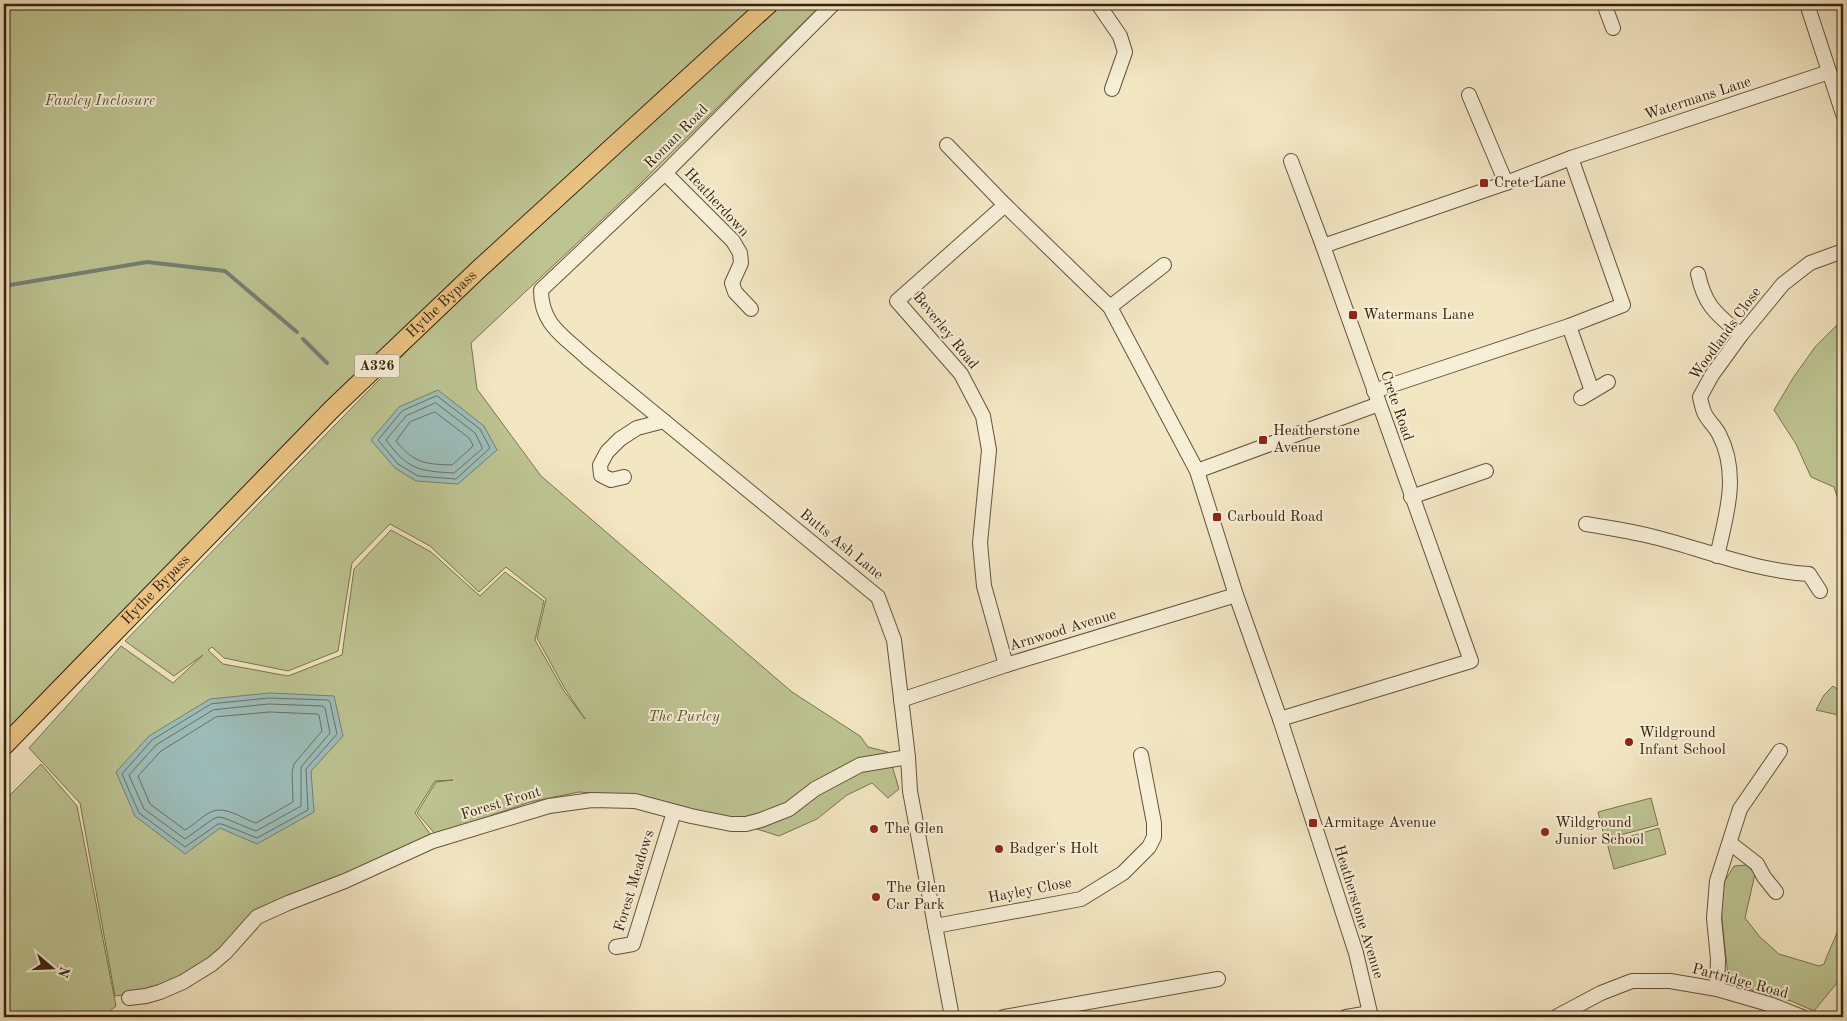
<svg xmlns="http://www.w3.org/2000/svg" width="1847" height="1021" font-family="'Old Standard TT',serif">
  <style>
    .green { fill: #bdc492; stroke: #7a7350; fill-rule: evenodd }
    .water { fill: #9dbebb; stroke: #748075 }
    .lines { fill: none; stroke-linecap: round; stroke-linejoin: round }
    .shore { stroke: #6a7064; stroke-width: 1 }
    .stream { stroke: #748075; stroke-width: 4 }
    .minor-casing { stroke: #65533a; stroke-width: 16 }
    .major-casing { stroke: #36220d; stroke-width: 20 }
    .minor { stroke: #f7efd8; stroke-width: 14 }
    .major { stroke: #eac382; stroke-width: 18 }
    .poi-dot { fill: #8f2418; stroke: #f7efd8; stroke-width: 2 }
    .labels { text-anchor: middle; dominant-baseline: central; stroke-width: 4; stroke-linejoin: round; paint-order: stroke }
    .shield { fill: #f7efd8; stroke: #70604a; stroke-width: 1 }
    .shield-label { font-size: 14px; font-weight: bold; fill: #36220d }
    .street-label { font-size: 15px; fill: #36220d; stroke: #f7efd8 }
    .park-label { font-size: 15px; font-style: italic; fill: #5e5335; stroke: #f7efd8 }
    .poi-label { font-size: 15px; fill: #36220d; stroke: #f7efd8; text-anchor: start }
  </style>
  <rect width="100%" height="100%" fill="#f3e6c3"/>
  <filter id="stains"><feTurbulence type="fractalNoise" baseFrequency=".004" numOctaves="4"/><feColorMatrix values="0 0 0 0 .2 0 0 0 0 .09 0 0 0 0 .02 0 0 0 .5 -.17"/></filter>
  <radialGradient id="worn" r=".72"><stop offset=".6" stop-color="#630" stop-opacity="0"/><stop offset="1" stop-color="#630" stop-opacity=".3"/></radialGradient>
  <g class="green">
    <polygon points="4,4 763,4 4,738"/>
    <path d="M781 4H822L641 183 471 343 477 389 541 476 792 692 860 736 868 747 888 752 899 789 888 798 872 783 847 795 817 819 779 836 712 815 624 795 579 792 530 802 436 835 417 813 436 782 453 780 435 781 415 813 433 838 251 916 221 952 179 979 146 992 115 996 80 803 29 748 121 646 173 683 203 655 174 676 125 641 445 312ZM390 524 430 546 479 592 506 567 546 599 537 638 565 689 585 719 564 691 535 640 544 601 505 572 480 596 431 552 391 530 354 569 342 655 288 676 223 664 208 650 212 647 224 658 288 671 338 651 352 563Z"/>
    <polygon points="1843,319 1843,514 1834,487 1811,477 1796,444 1774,410 1793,378 1815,347"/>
    <polygon points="1833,686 1843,693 1843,716 1816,710 1824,695"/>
    <polygon points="41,764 77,806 116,1006 103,1017 4,1017 4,801"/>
    <polygon points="1651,798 1658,825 1605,839 1598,812"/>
    <polygon points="1659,828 1666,854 1614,869 1607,843"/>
    <path d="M1747 865 1755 874 1745 918 1760 937 1779 954 1819 966 1824 964C1830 947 1840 930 1843 913V968L1837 983 1814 1011 1791 1001 1734 985 1728 977 1720 900 1724 882 1734 866Z"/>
  </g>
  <g class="water">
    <polygon points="438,390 484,426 497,450 458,484 416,481 395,468 371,440 399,407"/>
    <polygon points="269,693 334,696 343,736 311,771 314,812 257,844 220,828 185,854 135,816 116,772 149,736 210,699"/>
  </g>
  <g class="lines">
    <g class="shore">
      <polygon points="437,396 480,429 490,448 456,479 418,476 398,464 378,440 402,411"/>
      <path d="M436 403 475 433 482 447V449L454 473C419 471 408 470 386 440L406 416Z"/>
      <path d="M435 412 469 438 473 445 472 447 452 465C424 464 414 463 396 441L410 422Z"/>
      <polygon points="269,698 328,700 330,702 337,734 306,769 308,810 257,838 222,824 218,824 185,847 139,813 122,774 152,740 211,704"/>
      <polygon points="269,704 323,706 325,708 330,733 301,767 301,806 256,831 224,818 218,817 213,819 185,839 144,809 129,775 156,745 213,710"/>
      <path d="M270 712 317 714 319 715 322 731 294 764 292 772 293 802 256 823C243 819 225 805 211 812 202 816 194 825 185 830L150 804 138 776 161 751 216 717Z"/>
    </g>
    <g class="stream">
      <polyline points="4,286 147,262 225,271 297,332"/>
      <polyline points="303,339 327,363"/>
      <polyline points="1843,451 1841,468 1843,482"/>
    </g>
    <defs>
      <g id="minor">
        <path d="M833 4 665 173 541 290C541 325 564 336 587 358L878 597 894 640 908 757 910 791 952 1017"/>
        <polyline points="1098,4 1120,36 1125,52 1112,89"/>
        <polyline points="1604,4 1613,28"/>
        <polyline points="1807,4 1843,114"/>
        <polyline points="1469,95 1506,183"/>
        <polyline points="947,145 1005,205 1110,307 1197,471 1236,595 1280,719 1356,953 1371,1017"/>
        <polyline points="665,173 733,241 740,253 741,263 732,283 735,292 751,309"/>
        <polyline points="1005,205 897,301 961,374 983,416 989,450 980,543 984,586 1006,665"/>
        <polyline points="1323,246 1506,183 1571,158 1829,72"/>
        <path d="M1698 274C1705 307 1717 314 1741 335"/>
        <polyline points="1110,307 1164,265"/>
        <polyline points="1569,326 1592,391"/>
        <polyline points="1374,391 1569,326 1623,305 1571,158"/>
        <polyline points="1581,398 1608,382"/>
        <polyline points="1197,471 1379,404"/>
        <polyline points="624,477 611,480 601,475 600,465 607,452 620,439 637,428 664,421"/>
        <polyline points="1411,497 1486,471"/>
        <path d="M1586 524C1611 528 1635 532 1658 538 1708 551 1757 571 1809 574L1820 591"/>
        <path d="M1717 556C1726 516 1740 474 1719 434 1715 426 1707 420 1704 412 1702 407 1701 402 1700 397L1712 375 1741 335 1783 284 1810 263 1843 251"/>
        <polyline points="901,700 1006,665 1236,595"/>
        <polyline points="1280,719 1471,661 1323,246 1291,161"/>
        <polyline points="1730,843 1757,864 1764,877 1776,892"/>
        <polyline points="935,926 1081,899 1123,873 1149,847 1154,837 1154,823 1141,755"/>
        <polyline points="616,947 633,944 674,812"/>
        <polyline points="1717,989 1718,959 1714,918 1717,881 1740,809 1780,751"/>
        <polyline points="129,998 146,996 160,992 183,982 212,964 225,953 257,917 288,903 345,881 433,841 549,806 592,800 635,801 691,816 731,824 746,824 761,820 789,809 815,789 860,765 908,757"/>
        <polyline points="1004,1017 1218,979"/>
        <polyline points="1346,1017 1370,1013"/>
        <polyline points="1556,1017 1601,993 1632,981 1670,981 1717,989 1772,1005 1802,1017"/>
      </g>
      <g id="major">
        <path id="s1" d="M4 746 333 408 479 269 769 4"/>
      </g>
    </defs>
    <use href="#minor" class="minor-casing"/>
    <use href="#major" class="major-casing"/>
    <use href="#minor" class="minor"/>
    <use href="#major" class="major"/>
  </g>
  <g class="poi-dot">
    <rect x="1479" y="178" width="10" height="10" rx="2.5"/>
    <rect x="1348" y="310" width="10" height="10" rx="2.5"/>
    <rect x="1258" y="435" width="10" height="10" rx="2.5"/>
    <rect x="1212" y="512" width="10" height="10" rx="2.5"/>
    <circle cx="1629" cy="742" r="5"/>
    <rect x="1308" y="818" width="10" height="10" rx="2.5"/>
    <circle cx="874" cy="829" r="5"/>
    <circle cx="1545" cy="832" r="5"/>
    <circle cx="999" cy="849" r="5"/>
    <circle cx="876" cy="897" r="5"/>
  </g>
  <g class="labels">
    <rect class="shield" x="354.5" y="354.5" width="45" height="23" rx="4"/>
    <g class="shield-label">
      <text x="377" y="366">A326</text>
    </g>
    <g class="street-label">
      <text transform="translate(1698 99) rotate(-18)">Watermans Lane</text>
      <text transform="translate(677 137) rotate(-45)">Roman Road</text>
      <text transform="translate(716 203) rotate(47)">Heatherdown</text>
      <text stroke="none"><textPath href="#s1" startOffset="622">Hythe Bypass</textPath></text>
      <text transform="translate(945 331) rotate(51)">Beverley Road</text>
      <text transform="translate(1726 334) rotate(-54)">Woodlands Close</text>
      <text transform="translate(1396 406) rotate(71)">Crete Road</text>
      <text transform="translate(841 545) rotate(39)">Butts Ash Lane</text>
      <text stroke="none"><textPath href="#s1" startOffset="218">Hythe Bypass</textPath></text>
      <text transform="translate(1063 631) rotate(-17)">Arnwood Avenue</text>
      <text transform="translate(501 804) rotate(-17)">Forest Front</text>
      <text transform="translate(635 881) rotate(-73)">Forest Meadows</text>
      <text transform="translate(1030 891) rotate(-11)">Hayley Close</text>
      <text transform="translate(1358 912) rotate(73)">Heatherstone Avenue</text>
      <text transform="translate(1740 982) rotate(15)">Partridge Road</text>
    </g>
    <g class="park-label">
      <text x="100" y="101">Fawley Inclosure</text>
      <text x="684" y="717">The Purley</text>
    </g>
    <g class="poi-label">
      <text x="1494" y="183">Crete Lane</text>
      <text x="1363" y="315">Watermans Lane</text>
      <text x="1273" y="431">Heatherstone<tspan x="1273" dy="17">Avenue</tspan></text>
      <text x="1227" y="517">Carbould Road</text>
      <text x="1639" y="733">Wildground<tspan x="1639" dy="17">Infant School</tspan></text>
      <text x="1323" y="823">Armitage Avenue</text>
      <text x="1555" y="823">Wildground<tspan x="1555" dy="17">Junior School</tspan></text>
      <text x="884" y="829">The Glen</text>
      <text x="1009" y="849">Badger's Holt</text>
      <text x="886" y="888">The Glen<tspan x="886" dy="17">Car Park</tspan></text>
    </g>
  </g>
  <rect width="1847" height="1021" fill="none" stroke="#f3e6c3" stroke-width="20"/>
  <rect x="5" y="5" width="1837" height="1011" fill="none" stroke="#36220d" stroke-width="2.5"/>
  <rect x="10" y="10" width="1827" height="1001" fill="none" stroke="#36220d"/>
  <g transform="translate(52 968) rotate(109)" stroke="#f7efd8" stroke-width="4" paint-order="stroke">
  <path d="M0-4L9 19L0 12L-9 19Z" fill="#36220d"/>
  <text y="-8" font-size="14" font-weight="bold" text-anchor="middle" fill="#36220d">N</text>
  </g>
  <rect width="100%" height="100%" filter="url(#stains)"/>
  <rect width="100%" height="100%" fill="url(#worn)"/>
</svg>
